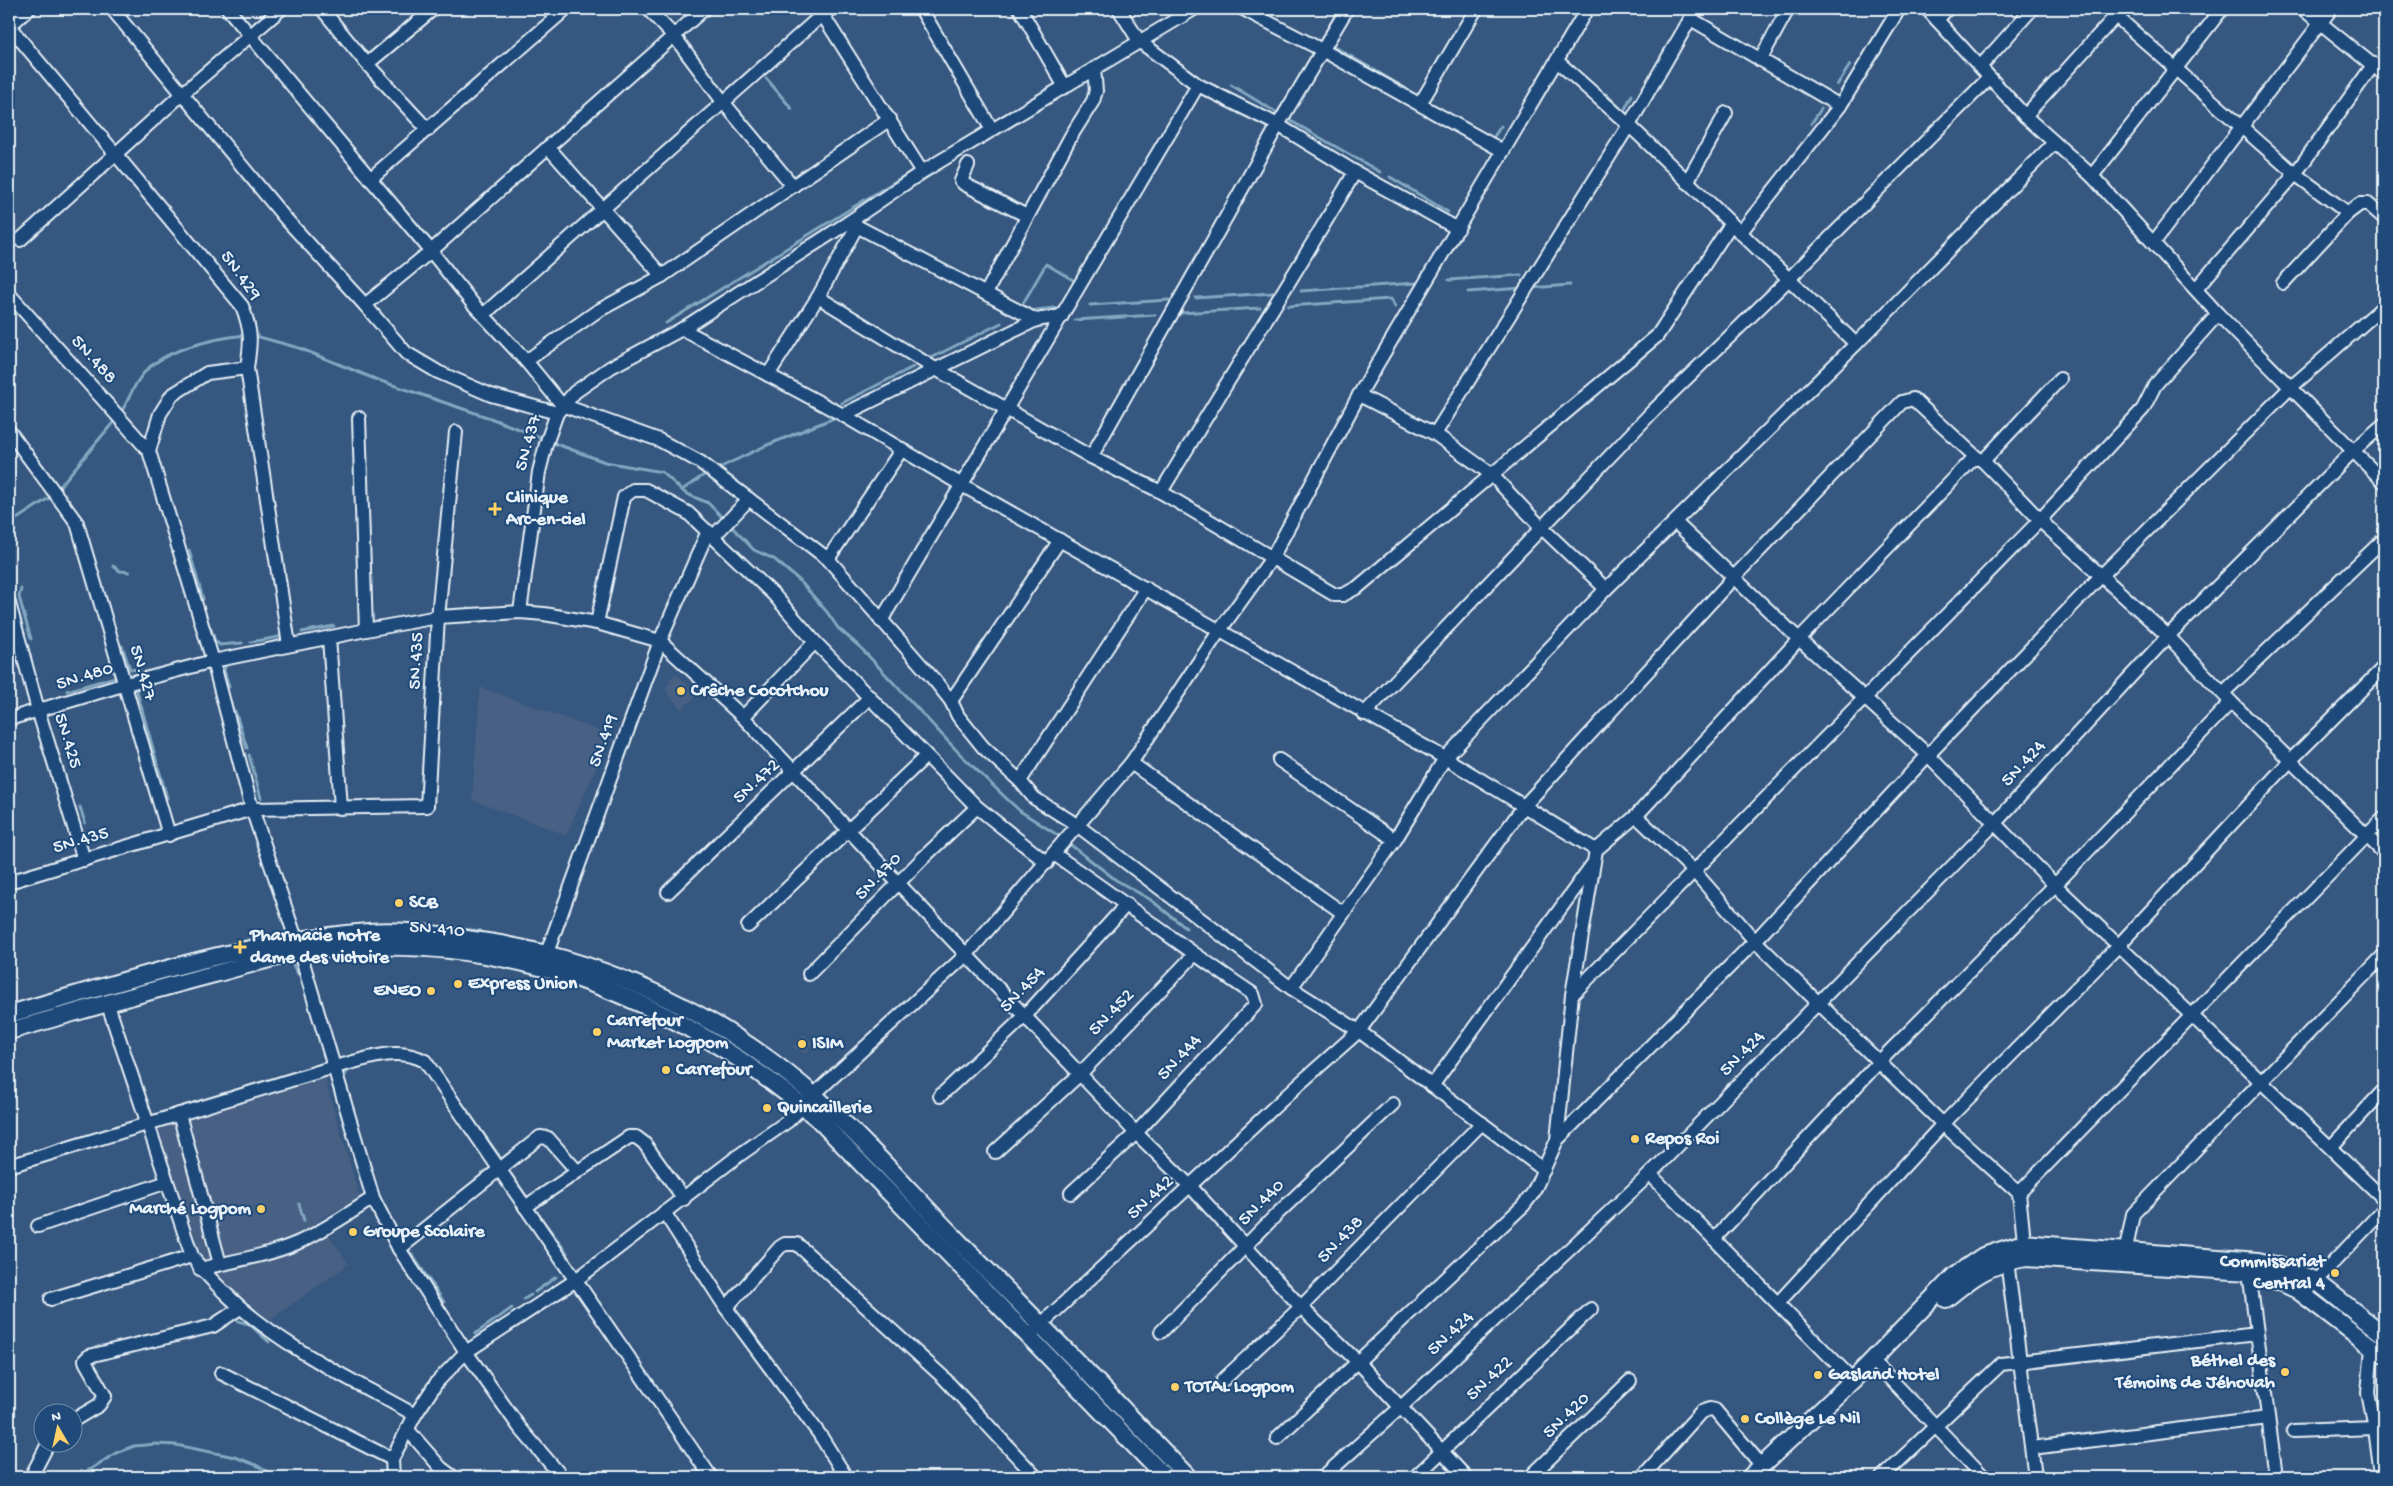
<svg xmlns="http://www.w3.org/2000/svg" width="2393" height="1486" font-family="'Gochi Hand',sans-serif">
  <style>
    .built { fill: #466083 }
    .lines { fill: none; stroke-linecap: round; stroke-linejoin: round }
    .stream { stroke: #83a8c1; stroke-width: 3 }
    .minor-casing { stroke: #e8f1f8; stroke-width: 16 }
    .major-casing { stroke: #e8f1f8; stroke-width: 20 }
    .minor { stroke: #1f4a7a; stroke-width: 12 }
    .major { stroke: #1f4a7a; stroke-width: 16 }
    .poi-dot { fill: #ffd166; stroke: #1f4a7a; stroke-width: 2 }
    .labels { text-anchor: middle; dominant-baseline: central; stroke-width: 4; stroke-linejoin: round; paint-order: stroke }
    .street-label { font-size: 19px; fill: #e8f1f8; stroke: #1f4a7a }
    .poi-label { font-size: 19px; font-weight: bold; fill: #e8f1f8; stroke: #1f4a7a; text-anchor: start }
  </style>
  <rect width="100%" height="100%" fill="#36577f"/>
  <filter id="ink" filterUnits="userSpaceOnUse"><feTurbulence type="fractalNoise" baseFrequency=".02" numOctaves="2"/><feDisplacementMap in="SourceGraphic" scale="10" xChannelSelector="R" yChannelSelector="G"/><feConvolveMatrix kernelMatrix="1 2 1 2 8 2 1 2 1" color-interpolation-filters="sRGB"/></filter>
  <g filter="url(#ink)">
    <g class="built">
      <polygon points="676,674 697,695 681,710 664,688 670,683 668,680"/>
      <polygon points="480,687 611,735 566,835 472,800"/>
      <polygon points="804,1034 812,1042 806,1054 792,1047"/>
      <polygon points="325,1079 360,1198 318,1220 349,1264 270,1320 202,1264 155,1125"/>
    </g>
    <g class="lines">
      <g class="stream">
        <polyline points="1736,38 1751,47"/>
        <polyline points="1318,45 1339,9"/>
        <polyline points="1333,46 1405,88"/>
        <polyline points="1777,61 1791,70"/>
        <polyline points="766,78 792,109"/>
        <polyline points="1295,84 1315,50"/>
        <polyline points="1231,85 1269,108"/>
        <polyline points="1837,85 1850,65"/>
        <polyline points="1606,94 1619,107"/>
        <polyline points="1271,109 1277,113 1287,98"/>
        <polyline points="1624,111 1632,95"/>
        <polyline points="1290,116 1291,121 1380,172"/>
        <polyline points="995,121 1057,83"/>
        <polyline points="1811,124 1821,109"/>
        <polyline points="1493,138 1501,126"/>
        <polyline points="951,162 985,141"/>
        <polyline points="921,166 986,126"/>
        <polyline points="1390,177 1448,212"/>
        <polyline points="905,191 934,173"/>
        <polyline points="1449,280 1521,275"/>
        <polyline points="1531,288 1570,285"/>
        <polyline points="1301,291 1416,283"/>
        <polyline points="1468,292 1522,288"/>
        <polyline points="1195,298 1273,293"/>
        <polyline points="1090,305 1169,300"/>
        <polyline points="1019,306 1021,307 1046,264 1078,283"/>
        <polyline points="1288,306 1391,299 1395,307"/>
        <polyline points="1028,311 1062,307"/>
        <polyline points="1180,313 1260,308"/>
        <polyline points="1075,320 1155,315"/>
        <polyline points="666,323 915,169"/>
        <polyline points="252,335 299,348 375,379 490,418 545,439"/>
        <polyline points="933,357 1001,323"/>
        <polyline points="842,403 913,367"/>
        <path d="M120 414C128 402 133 385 143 374 163 349 216 338 246 335"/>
        <polyline points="551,442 605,462 662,472 685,493 708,503 725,520"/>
        <polyline points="719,468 765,446 834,418"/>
        <polyline points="682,490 707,473"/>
        <polyline points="56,491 116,419"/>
        <polyline points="9,524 52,496"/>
        <polyline points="729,524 754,550 774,559 800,581 827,612 838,628 861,648 959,753 1007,799 1020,811 1062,838"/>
        <polyline points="189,550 203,599"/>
        <polyline points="113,566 120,571 129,572"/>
        <polyline points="21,589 19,597 31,639"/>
        <polyline points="211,629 215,641 220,645 242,643"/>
        <polyline points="302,632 334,626"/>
        <polyline points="251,642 279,637 283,632"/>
        <polyline points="122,646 130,669 139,670"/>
        <polyline points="227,662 224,670 229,687"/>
        <polyline points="138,686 137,692 167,798"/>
        <polyline points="67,691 115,677 118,674"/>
        <polyline points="235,711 247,748"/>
        <polyline points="249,755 261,798"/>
        <polyline points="80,807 85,823"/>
        <polyline points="1067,842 1116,880 1151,900 1186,928"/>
        <polyline points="414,924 481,931"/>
        <polyline points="285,961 293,965 298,974"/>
        <polyline points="376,1050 392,1048"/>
        <polyline points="434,1064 500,1157"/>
        <polyline points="343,1079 348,1070"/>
        <polyline points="511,1174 529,1200"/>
        <polyline points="299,1204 304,1221"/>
        <polyline points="538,1214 567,1253"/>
        <polyline points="411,1253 444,1302"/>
        <polyline points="535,1292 556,1277"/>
        <polyline points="524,1299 531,1295"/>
        <polyline points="238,1321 249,1324 269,1342"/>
        <polyline points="475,1334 512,1308"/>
        <polyline points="78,1477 116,1453 134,1446 156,1444 176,1445 235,1457 256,1465 277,1477"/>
      </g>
      <defs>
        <g id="minor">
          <polyline points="112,9 285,218 365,305 406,353 438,372 491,395 557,413"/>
          <polyline points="228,9 431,251 473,304 526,361 562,405 659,440 700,462 828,559 936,682 951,701 958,716 983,747 1020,781"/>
          <polyline points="322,9 367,64 428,130"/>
          <polyline points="648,9 674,36 724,103 793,186"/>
          <polyline points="819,9 922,172"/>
          <polyline points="921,9 992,130"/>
          <polyline points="1020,9 1065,87"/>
          <polyline points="1119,9 1139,41 1198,85 1278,125 1355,172 1458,229"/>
          <polyline points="1243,9 1324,51 1503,151"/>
          <polyline points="1927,9 2025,116 2092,176 2222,9"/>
          <polyline points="2108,9 2295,174 2348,213"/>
          <polyline points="2303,9 2384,74"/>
          <polyline points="1691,19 1840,106"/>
          <polyline points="1937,20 1947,9"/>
          <path d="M9 26 242 306C252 332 251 341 247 368L289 645"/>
          <polyline points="9,26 29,9"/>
          <polyline points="1760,60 1788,9"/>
          <polyline points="367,64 433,9"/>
          <polyline points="1980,67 2032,9"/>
          <polyline points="1420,104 1476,9"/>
          <polyline points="2025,116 2122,9"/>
          <polyline points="548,147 662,276"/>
          <polyline points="968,165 961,181 964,184 1027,216"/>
          <polyline points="2092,176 2218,314 2384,482"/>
          <polyline points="370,179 566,9"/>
          <polyline points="1687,182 1726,113"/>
          <polyline points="849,222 1036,320 1062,316"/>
          <polyline points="1740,233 1840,106 1899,9"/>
          <polyline points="20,240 182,94 281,9"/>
          <polyline points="2154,242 2331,9"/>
          <polyline points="2283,283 2348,213 2360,204 2368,204 2384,218"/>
          <polyline points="2196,289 2295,174 2374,64"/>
          <polyline points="986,293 1071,136 1093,101 1096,91 1094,69"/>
          <polyline points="9,294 149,451"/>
          <polyline points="818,297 857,226"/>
          <polyline points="365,305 431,251 704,9"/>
          <polyline points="483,315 823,14 832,9"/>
          <polyline points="682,329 843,415 962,485 1445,758 1596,850"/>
          <polyline points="1856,344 2053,144"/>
          <polyline points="526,361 596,312 662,276 890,119"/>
          <polyline points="247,368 207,373 172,395 160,414 149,451 213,661 252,809 296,939 373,1198 399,1249 466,1352 520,1428 562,1477"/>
          <polyline points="768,375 818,297 934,368 1091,457 1161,492 1335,595 1343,595 1358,587 1657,336 1731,224"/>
          <polyline points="1359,395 1435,434 1491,474 1541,527 1606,589"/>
          <polyline points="843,415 1036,320"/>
          <polyline points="359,418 366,630"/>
          <polyline points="9,431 77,523 169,835"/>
          <polyline points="1435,434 1629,125 1696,9"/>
          <polyline points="1091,457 1278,125 1347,9"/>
          <polyline points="1983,461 2060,379"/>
          <path d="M1161 492C1225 385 1292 279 1355 172"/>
          <polyline points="1675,522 1799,639 1928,755 2055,885 2384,1199"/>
          <polyline points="713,537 749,499"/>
          <polyline points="828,559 902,449"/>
          <polyline points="1146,588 1020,781 1034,798 1077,825 1291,988 1395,840 1445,758 1606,589 1856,344 1629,125 1557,61"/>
          <polyline points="9,603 38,710 84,860"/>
          <polyline points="520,612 539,472 546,444 557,413 575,392 611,367 682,329 849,222 922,172 1194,9"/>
          <polyline points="881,621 1198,85"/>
          <polyline points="597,623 624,497 633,490 646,490 688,513 774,595 815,642 977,807 1047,863"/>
          <polyline points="329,638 341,808"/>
          <polyline points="2223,693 2384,539"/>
          <polyline points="951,701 1060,540"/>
          <polyline points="2231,702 2384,853"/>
          <polyline points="1364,714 1654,410 1789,279 1989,78"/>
          <polyline points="743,717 815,642"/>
          <polyline points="9,719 126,684 213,661 366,630 438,617 520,612 544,614 597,623 660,641 743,717 899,884 1136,1133 1191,1187 1301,1307 1358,1362 1466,1477"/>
          <polyline points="1279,760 1395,840"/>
          <polyline points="1131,763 1343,913"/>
          <polyline points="1636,816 1693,870 1755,941 1879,1062 1943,1124 2019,1193 2025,1251"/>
          <path d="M1054 854C1121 900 1185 949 1253 994L1256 1004 1136 1133 1071 1193"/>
          <polyline points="9,882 252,809 427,806 438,617 456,432"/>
          <polyline points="668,892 870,697"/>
          <polyline points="748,926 926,756"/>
          <polyline points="544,961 660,641 708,531"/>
          <polyline points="809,974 923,858 977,807"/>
          <polyline points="1291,988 1359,1031 1544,1170"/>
          <polyline points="1572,995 2040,520 2143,409 2155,385 2218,314"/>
          <path d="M107 1002 192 1256C201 1270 213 1281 225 1293 279 1346 349 1378 415 1415"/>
          <polyline points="1432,1086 1592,865"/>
          <polyline points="940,1096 1025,1016 1127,904"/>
          <polyline points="179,1114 220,1264"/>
          <polyline points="1557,1140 1755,941 1928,755 2101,576 2290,388 2384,306"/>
          <polyline points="2331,1147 2384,1090"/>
          <polyline points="995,1152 1080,1074 1194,955"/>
          <path d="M9 1166 334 1067C365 1060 396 1045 425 1061L711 1477"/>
          <polyline points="1650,1174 1853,1380"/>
          <polyline points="2019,1193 2384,818"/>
          <polyline points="525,1207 629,1137 636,1137 644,1143 684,1199"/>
          <polyline points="664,1212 726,1308 820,1435 846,1477"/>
          <polyline points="38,1226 167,1182"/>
          <polyline points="399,1249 540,1137 548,1138 577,1171"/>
          <polyline points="2124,1259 2133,1214 2384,955"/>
          <polyline points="2007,1261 2035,1477"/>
          <path d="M200 1269C233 1261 266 1256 297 1243 324 1231 348 1214 373 1198"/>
          <polyline points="2249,1272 2276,1477"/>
          <polyline points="2310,1287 2384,1209"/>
          <polyline points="51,1299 192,1256"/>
          <polyline points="1778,1303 1943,1124 2118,946 2290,761 2384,667"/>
          <polyline points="726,1308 780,1247 785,1244 797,1244 943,1377 1036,1477"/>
          <polyline points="1035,1330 1298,1085 1359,1031 1524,806 1734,577 1902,402 1913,399 1977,458 1983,461 2045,525 2168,636 2231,702 2055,885 1879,1062 1714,1239"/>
          <polyline points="1161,1332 1276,1215 1393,1104"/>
          <polyline points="2372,1347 2368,1393 2375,1428 2381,1477"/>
          <polyline points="1879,1367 1984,1477"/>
          <polyline points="221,1373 392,1459"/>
          <polyline points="1223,1380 1301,1307 1482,1123"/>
          <polyline points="72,1421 99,1405 105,1396 86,1363 85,1360 89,1356 213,1326 240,1308"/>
          <polyline points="407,1429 441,1468 453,1477"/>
          <polyline points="2293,1431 2375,1428"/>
          <polyline points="1277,1438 1523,1206 1533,1193 1557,1140 1572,995 1596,850 1636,816 1799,639 1972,460 1977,458"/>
          <polyline points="2032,1448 2268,1418"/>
          <polyline points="31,1477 48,1444"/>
          <polyline points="393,1477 392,1459 415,1415 437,1382 466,1352 576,1280 738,1156 788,1121 824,1085 967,954 1131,763 1220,630 1272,558 1359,395 1587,9"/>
          <polyline points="1323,1477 1400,1408 1650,1174 1995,823 2168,636 2354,450 2384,424"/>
          <polyline points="1415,1477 1591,1309"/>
          <polyline points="1530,1477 1630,1381"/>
          <polyline points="1642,1477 1701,1412 1710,1409 1715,1410 1762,1466"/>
          <polyline points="1882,1477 2001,1364 2257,1334"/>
        </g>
        <g id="major">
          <path d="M9 1014C126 981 247 940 369 932 410 929 453 937 494 943 613 963 726 1018 817 1098 867 1142 912 1194 959 1242 1036 1319 1113 1398 1188 1477"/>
          <path d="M9 1031C77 1012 145 992 214 974 243 967 273 956 303 952 498 926 672 994 819 1120L1165 1477"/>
          <path d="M1946 1299C1973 1276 1990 1264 2026 1258L2249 1272 2280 1282 2297 1290 2372 1347 2384 1354"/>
          <polyline points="1750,1477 1853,1380 1955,1275 1983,1256 2023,1243 2258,1261 2285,1268 2316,1281 2384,1335"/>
        </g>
      </defs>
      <use href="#minor" class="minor-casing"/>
      <use href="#major" class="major-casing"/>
      <use href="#minor" class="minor"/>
      <use href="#major" class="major"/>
    </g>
  </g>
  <g class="poi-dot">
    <path d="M492.5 501.5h5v5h5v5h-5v5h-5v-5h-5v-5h5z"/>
    <circle cx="681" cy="691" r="5"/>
    <circle cx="399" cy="903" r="5"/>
    <path d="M237.5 939.5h5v5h5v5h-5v5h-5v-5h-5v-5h5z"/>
    <circle cx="458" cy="984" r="5"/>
    <circle cx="431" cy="991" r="5"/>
    <circle cx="597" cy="1032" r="5"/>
    <circle cx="802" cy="1044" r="5"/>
    <circle cx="666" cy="1070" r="5"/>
    <circle cx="767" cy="1108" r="5"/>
    <circle cx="1635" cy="1139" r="5"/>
    <circle cx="261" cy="1209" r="5"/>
    <circle cx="353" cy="1232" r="5"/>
    <circle cx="2335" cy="1273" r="5"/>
    <circle cx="2285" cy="1372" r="5"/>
    <circle cx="1818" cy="1375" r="5"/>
    <circle cx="1175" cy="1387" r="5"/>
    <circle cx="1745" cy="1419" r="5"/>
  </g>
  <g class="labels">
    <g class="street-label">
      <text transform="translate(240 276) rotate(54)">5N.429</text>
      <text transform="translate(93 360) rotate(48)">5N.488</text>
      <text transform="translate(529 443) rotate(-74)">5N.437</text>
      <text transform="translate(417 661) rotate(-87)">5N.435</text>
      <text transform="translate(142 673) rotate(74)">5N.427</text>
      <text transform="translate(85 677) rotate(-17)">5N.480</text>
      <text transform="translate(67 741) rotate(73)">5N.425</text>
      <text transform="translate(604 741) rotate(-70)">5N.419</text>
      <text transform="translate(2024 764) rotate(-47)">5N.424</text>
      <text transform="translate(757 782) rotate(-43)">5N.472</text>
      <text transform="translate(81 841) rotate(-16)">5N.435</text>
      <text transform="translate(879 877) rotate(-46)">5N.470</text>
      <text transform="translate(437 930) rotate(5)">5N.410</text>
      <text transform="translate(1023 990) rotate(-46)">5N.454</text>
      <text transform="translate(1112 1013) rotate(-46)">5N.452</text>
      <text transform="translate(1743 1054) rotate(-45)">5N.424</text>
      <text transform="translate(1180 1058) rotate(-47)">5N.444</text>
      <text transform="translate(1151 1198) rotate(-43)">5N.442</text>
      <text transform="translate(1262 1203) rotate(-45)">5N.440</text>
      <text transform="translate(1341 1240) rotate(-46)">5N.438</text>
      <text transform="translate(1451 1334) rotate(-43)">5N.424</text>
      <text transform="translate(1490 1379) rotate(-43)">5N.422</text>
      <text transform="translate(1567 1416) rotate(-44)">5N.420</text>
    </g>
    <g class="poi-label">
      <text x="506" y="498">Clinique<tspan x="506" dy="22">Arc-en-ciel</tspan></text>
      <text x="691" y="691">Crêche Cocotchou</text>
      <text x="409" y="903">SCB</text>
      <text x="250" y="936">Pharmacie notre<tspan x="250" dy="22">dame des victoire</tspan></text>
      <text x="468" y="984">Express Union</text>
      <text x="421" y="991" text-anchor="end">ENEO</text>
      <text x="607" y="1021">Carrefour<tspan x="607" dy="22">Market Logpom</tspan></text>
      <text x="812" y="1044">ISIM</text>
      <text x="676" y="1070">Carrefour</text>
      <text x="777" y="1108">Quincaillerie</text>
      <text x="1645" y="1139">Repos Roi</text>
      <text x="251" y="1209" text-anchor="end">Marché Logpom</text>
      <text x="363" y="1232">Groupe Scolaire</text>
      <text x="2325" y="1262" text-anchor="end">Commissariat<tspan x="2325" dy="22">Central 4</tspan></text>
      <text x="2275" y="1361" text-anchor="end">Béthel des<tspan x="2275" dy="22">Témoins de Jéhovah</tspan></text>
      <text x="1828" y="1375">Gasland Hotel</text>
      <text x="1185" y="1387">TOTAL Logpom</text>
      <text x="1755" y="1419">Collège Le Nil</text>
    </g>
  </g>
  <rect width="2393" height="1486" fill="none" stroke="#1f4a7a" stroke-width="30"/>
  <rect x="15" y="15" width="2363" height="1456" fill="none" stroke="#e8f1f8" stroke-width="2" filter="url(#ink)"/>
  <g transform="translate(58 1428) rotate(351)"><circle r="24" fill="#1f4a7a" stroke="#6f8dac"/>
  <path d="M0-4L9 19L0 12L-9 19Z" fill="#ffd166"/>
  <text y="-8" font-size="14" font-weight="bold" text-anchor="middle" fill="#e8f1f8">N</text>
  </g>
</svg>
